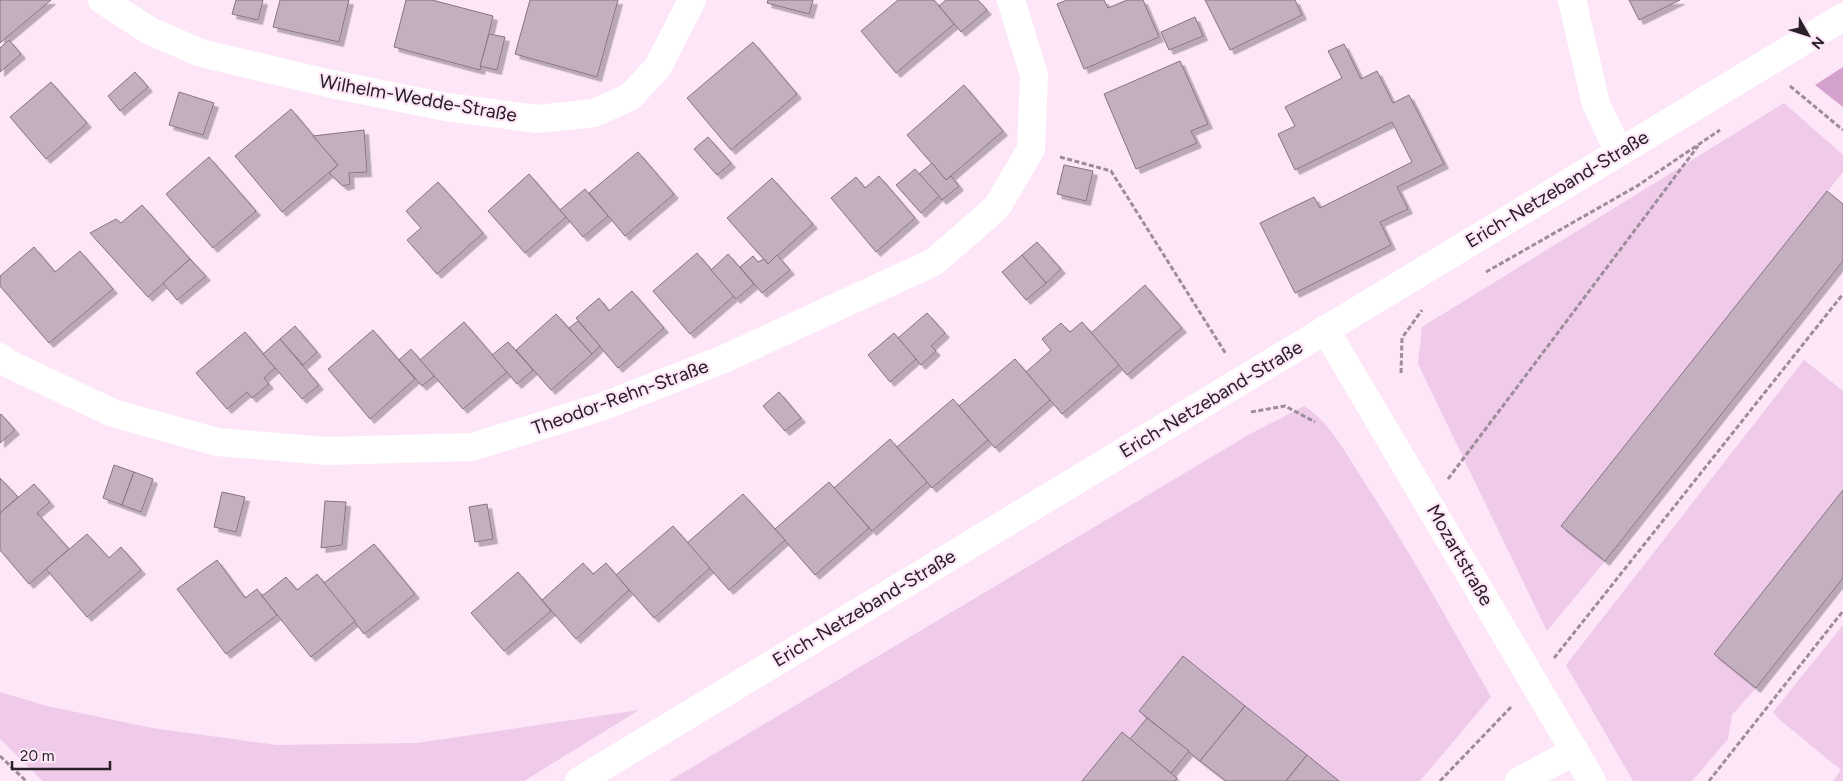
<svg xmlns="http://www.w3.org/2000/svg" width="1843" height="781" font-family="Figtree,sans-serif">
  <style>
    .green { fill: #f0cae9 }
    .forest { fill: #d5a1cd }
    .building { fill: #c4afc0; stroke: #867383; filter: url(#shadow) }
    .lines { fill: none; stroke-linecap: round; stroke-linejoin: round }
    .path { stroke: #9c8d99; stroke-width: 3; stroke-dasharray: 5 2.5; stroke-linecap: butt }
    .street { stroke: #fff; stroke-width: 28 }
    .secondary { stroke: #fff; stroke-width: 28 }
    .labels { text-anchor: middle; dominant-baseline: central; stroke-width: 4.5; stroke-linejoin: round; paint-order: stroke }
    .street-label { font-size: 19px; fill: #292127; stroke: #fce6f8 }
  </style>
  <defs>
    <filter id="shadow"><feDropShadow dx="4.5" dy="4.5" stdDeviation="0" flood-color="#0004"/></filter>
  </defs>
  <rect width="100%" height="100%" fill="#fce6f8"/>
  <g class="green">
    <polygon points="1784,103 1843,155 1843,172 1561,526 1605,561 1547,631 1418,364 1422,327"/>
    <polygon points="1804,360 1843,391 1843,490 1714,654 1756,688 1732,715 1728,739 1692,781 1633,781 1566,665"/>
    <path d="M1304 406C1331 423 1346 454 1363 480 1409 550 1450 624 1491 697L1420 781H1339L1183 656 1139 711 1147 718 1130 739 1121 733 1083 781H669L1250 434Z"/>
    <polygon points="1843,625 1843,781 1833,781 1841,770 1779,719 1773,712"/>
    <polygon points="0,692 47,706 152,728 277,745 417,743 639,710 524,781 43,781 0,739"/>
  </g>
  <polygon class="forest" points="1843,67 1843,107 1815,85"/>
  <g class="building">
    <polygon points="0,0 51,0 0,43"/>
    <polygon points="236,0 263,0 258,20 232,14"/>
    <polygon points="280,0 349,0 339,42 273,27"/>
    <polygon points="406,0 432,0 493,16 480,70 394,47"/>
    <polygon points="530,0 618,0 597,77 515,54"/>
    <polygon points="768,0 813,0 809,14 767,3"/>
    <polygon points="898,0 934,0 954,24 896,73 861,31"/>
    <polygon points="946,0 978,0 987,10 961,32 939,6"/>
    <polygon points="1067,0 1104,0 1108,8 1127,0 1143,0 1159,37 1084,69 1057,4"/>
    <polygon points="1205,0 1295,0 1302,15 1230,50"/>
    <polygon points="1629,0 1680,0 1639,20"/>
    <polygon points="1195,17 1203,36 1169,50 1161,32"/>
    <polygon points="489,34 505,37 497,70 480,66"/>
    <polygon points="9,40 21,54 0,72 0,48"/>
    <polygon points="753,42 797,94 731,150 687,98"/>
    <polygon points="1344,44 1361,79 1377,71 1393,103 1409,95 1444,164 1397,187 1408,209 1380,222 1391,245 1295,293 1260,223 1314,197 1320,208 1412,162 1392,122 1295,170 1278,134 1295,126 1285,107 1342,78 1328,51"/>
    <polygon points="1180,61 1208,124 1191,131 1197,143 1136,169 1104,94"/>
    <polygon points="135,72 148,87 120,111 108,96"/>
    <polygon points="51,82 87,123 46,159 10,117"/>
    <polygon points="964,85 1003,131 946,180 907,135"/>
    <polygon points="179,92 214,103 203,135 169,125"/>
    <polygon points="291,109 338,165 282,212 235,156"/>
    <polygon points="364,130 367,172 349,173 350,184 343,186 329,173 338,165 313,136"/>
    <polygon points="708,137 731,163 717,175 694,149"/>
    <polygon points="638,152 674,194 625,236 589,193"/>
    <polygon points="209,157 256,211 213,248 166,194"/>
    <polygon points="932,163 946,180 951,176 959,186 942,200 919,174"/>
    <polygon points="1064,165 1093,171 1086,201 1057,194"/>
    <polygon points="915,169 939,196 921,213 896,185"/>
    <polygon points="529,174 566,217 525,253 488,211"/>
    <polygon points="879,176 915,218 876,252 831,198 856,177 865,188"/>
    <polygon points="772,178 813,224 768,264 727,218"/>
    <polygon points="438,182 483,233 437,274 407,240 421,228 406,211"/>
    <polygon points="585,189 608,216 583,237 560,210"/>
    <polygon points="1827,191 1843,204 1843,261 1605,561 1561,526"/>
    <polygon points="142,205 190,259 148,297 90,233 116,219 121,223"/>
    <polygon points="1037,242 1061,269 1046,283 1022,255"/>
    <polygon points="34,247 55,272 80,251 113,289 49,343 0,286 0,276"/>
    <polygon points="697,253 734,296 690,334 653,291"/>
    <polygon points="728,254 754,284 736,299 711,270"/>
    <polygon points="777,255 790,270 762,293 740,267 753,256 758,262 764,259 768,264"/>
    <polygon points="1022,255 1046,283 1026,300 1002,272"/>
    <polygon points="190,259 206,276 177,300 163,283"/>
    <polygon points="1145,285 1182,328 1127,375 1091,333"/>
    <polygon points="632,291 664,328 618,368 576,318 599,298 609,311"/>
    <polygon points="927,313 945,333 931,346 936,351 921,365 898,338"/>
    <polygon points="556,314 592,354 551,390 516,350"/>
    <polygon points="578,321 600,346 592,354 569,328"/>
    <polygon points="464,322 507,372 463,409 420,360"/>
    <polygon points="1082,322 1119,365 1062,414 1026,372 1051,350 1042,339 1061,323 1070,332"/>
    <polygon points="295,326 317,352 303,365 280,339"/>
    <polygon points="373,330 415,379 370,419 328,369"/>
    <polygon points="245,332 275,368 264,378 269,384 252,398 247,392 227,409 196,373"/>
    <polygon points="894,333 916,359 890,382 868,355"/>
    <polygon points="280,339 319,385 302,399 263,354"/>
    <polygon points="508,342 533,370 517,384 492,355"/>
    <polygon points="411,349 434,376 422,386 399,360"/>
    <polygon points="1015,359 1050,400 995,448 959,406"/>
    <polygon points="779,392 801,418 785,431 763,406"/>
    <polygon points="953,399 988,440 932,488 897,447"/>
    <polygon points="1,414 15,430 0,443 0,415"/>
    <polygon points="890,439 927,482 872,531 834,488"/>
    <polygon points="114,465 134,472 122,505 103,498"/>
    <polygon points="134,472 153,479 141,512 122,505"/>
    <polygon points="0,478 18,497 0,513"/>
    <polygon points="829,482 869,528 815,575 775,529"/>
    <polygon points="34,484 50,502 37,513 69,549 29,584 0,550 0,513"/>
    <polygon points="1843,490 1843,578 1756,688 1714,654"/>
    <polygon points="222,492 245,497 236,532 214,527"/>
    <polygon points="743,494 785,540 729,590 687,543"/>
    <polygon points="325,501 346,502 342,545 321,548"/>
    <polygon points="487,504 493,539 475,542 469,507"/>
    <polygon points="673,526 710,568 654,618 616,575"/>
    <polygon points="87,534 109,558 121,547 141,570 87,617 46,569"/>
    <polygon points="374,544 415,594 364,634 324,583"/>
    <polygon points="217,560 245,598 257,589 277,615 226,654 177,589"/>
    <polygon points="583,563 593,574 606,563 629,590 576,639 542,600"/>
    <polygon points="518,572 551,611 504,651 471,613"/>
    <polygon points="317,574 355,621 311,657 262,596 286,577 297,590"/>
    <polygon points="1183,656 1245,706 1200,761 1139,711"/>
    <polygon points="1245,706 1307,755 1286,781 1226,781 1200,761"/>
    <polygon points="1147,718 1189,751 1171,773 1130,739"/>
    <polygon points="1122,732 1177,778 1175,781 1082,781"/>
    <polygon points="1307,755 1339,781 1286,781"/>
  </g>
  <g class="lines">
    <g class="path">
      <polyline points="1790,86 1843,130"/>
      <polyline points="1060,157 1111,171 1226,354"/>
      <polyline points="1486,272 1637,186 1720,130"/>
      <polyline points="1401,373 1402,338 1422,310"/>
      <polyline points="1251,412 1285,406 1315,422"/>
      <polyline points="1448,479 1698,146"/>
      <polyline points="1554,658 1843,294"/>
      <polyline points="0,756 26,781"/>
      <polyline points="1440,781 1512,706"/>
      <polyline points="1709,781 1843,611"/>
    </g>
    <g class="street">
      <polyline points="102,0 150,31 201,53 327,83 446,107 537,119 594,113 630,97 658,67 692,0"/>
      <polyline points="1572,0 1596,104 1619,152"/>
      <polyline points="1325,329 1592,781"/>
      <polyline points="0,357 9,364 113,413 217,442 327,451 472,447 601,407 724,359 934,262 997,207 1031,149 1034,75 1011,0"/>
      <polyline points="1519,781 1575,751"/>
    </g>
    <polyline class="secondary" points="579,781 1843,17"/>
  </g>
  <g class="labels">
    <g class="street-label">
      <text transform="translate(418 98) rotate(10)">Wilhelm-Wedde-Straße</text>
      <text transform="translate(1557 189) rotate(-31)">Erich-Netzeband-Straße</text>
      <text transform="translate(620 397) rotate(-20)">Theodor-Rehn-Straße</text>
      <text transform="translate(1211 399) rotate(-31)">Erich-Netzeband-Straße</text>
      <text transform="translate(1460 555) rotate(60)">Mozartstraße</text>
      <text transform="translate(864 608) rotate(-31)">Erich-Netzeband-Straße</text>
    </g>
  </g>
  <g transform="translate(1808 35) rotate(129)" stroke="#fce6f8" stroke-width="4" paint-order="stroke">
  <path d="M0-4L9 19L0 12L-9 19Z" fill="#292127"/>
  <text y="-8" font-size="14" font-weight="bold" text-anchor="middle" fill="#292127">N</text>
  </g>
  <path d="M12 761v8h98v-8" fill="none" stroke="#292127" stroke-width="2.5"/>
  <text x="20" y="761" font-size="15" fill="#292127" stroke="#fce6f8" stroke-width="4" paint-order="stroke">20 m</text>
</svg>
